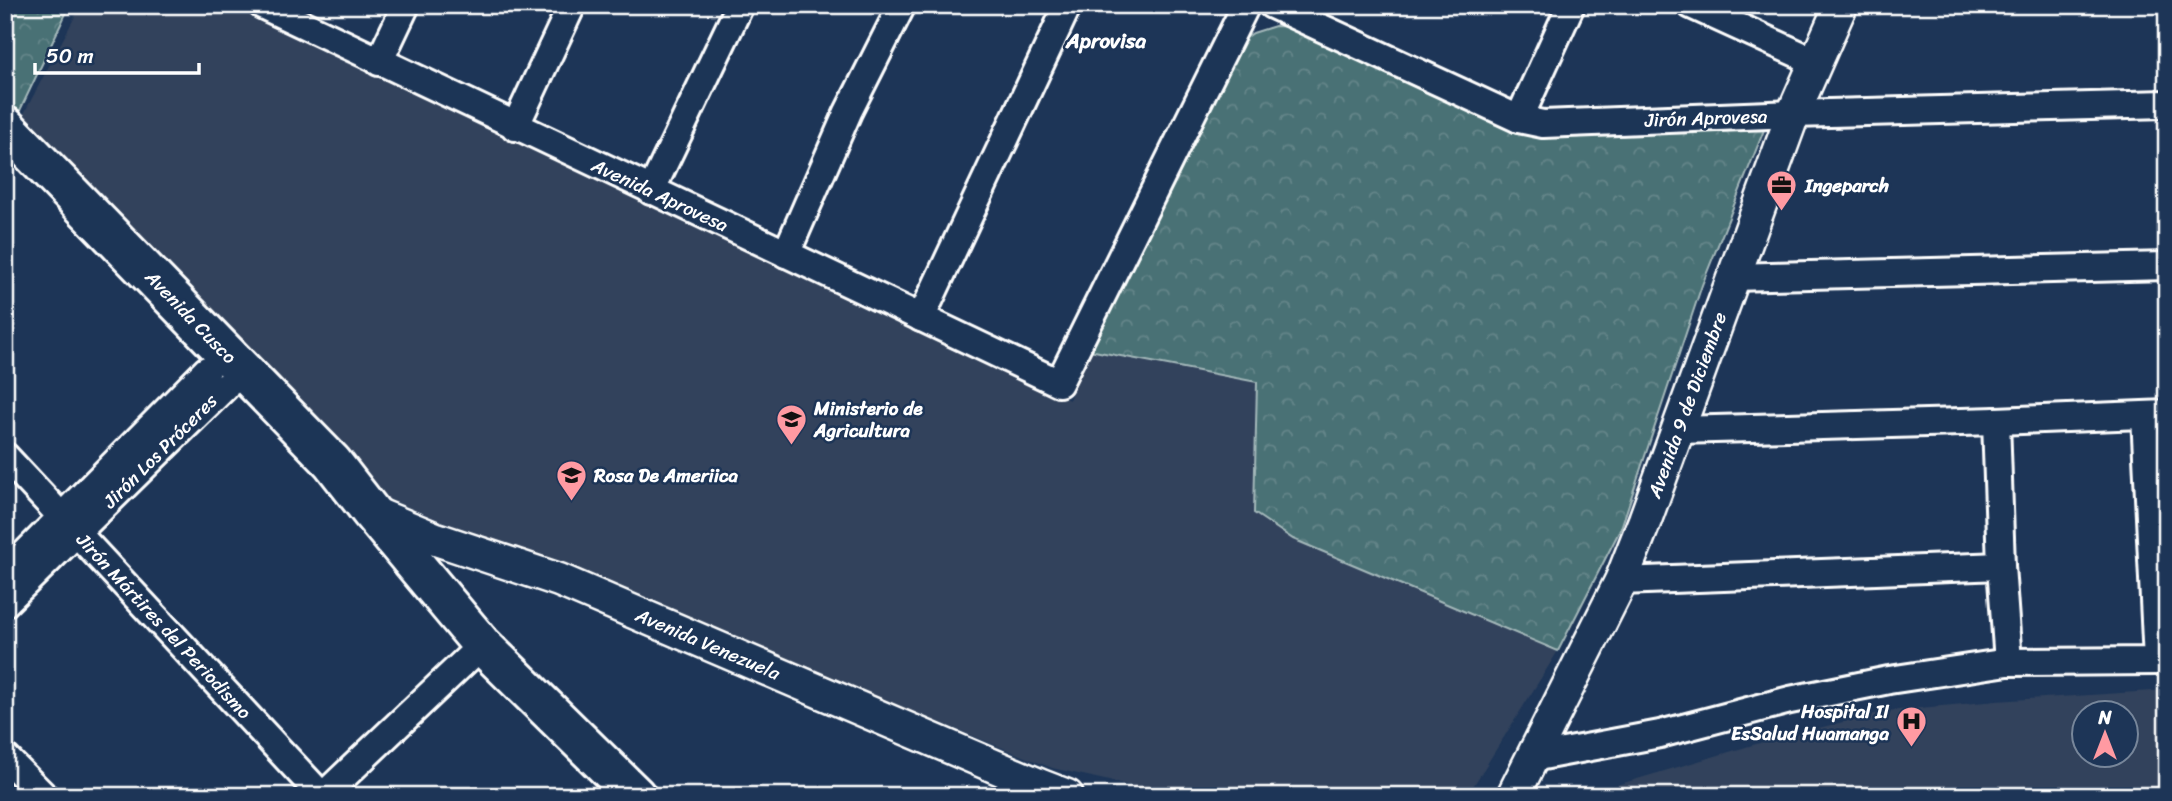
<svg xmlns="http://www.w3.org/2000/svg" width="2172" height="801" font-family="Sriracha,sans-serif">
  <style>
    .built { fill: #31425c; fill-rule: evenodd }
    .park { fill: url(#park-crowns); stroke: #a4b8ba; stroke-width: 2 }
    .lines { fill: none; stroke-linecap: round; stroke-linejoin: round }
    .minor-casing { stroke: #fff; stroke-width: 32 }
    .tertiary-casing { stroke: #fff; stroke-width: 37 }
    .trunk-casing { stroke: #fff; stroke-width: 44 }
    .minor { stroke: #1d3557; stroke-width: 26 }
    .tertiary { stroke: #1d3557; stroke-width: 32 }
    .trunk { stroke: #1d3557; stroke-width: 38 }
    .labels { text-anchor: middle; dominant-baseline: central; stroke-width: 5; stroke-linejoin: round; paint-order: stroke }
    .street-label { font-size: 19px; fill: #fff; stroke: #1d3557 }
    .poi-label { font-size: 19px; font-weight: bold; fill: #fff; stroke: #1d3557; text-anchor: start }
    .neighbourhood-label { font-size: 21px; font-weight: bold; fill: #fff; stroke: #1d3557 }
  </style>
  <defs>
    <pattern id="park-crowns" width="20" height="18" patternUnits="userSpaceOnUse" patternTransform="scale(1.75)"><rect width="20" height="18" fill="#4a7175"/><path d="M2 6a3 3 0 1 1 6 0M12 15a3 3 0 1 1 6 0" fill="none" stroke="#65868a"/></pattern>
  </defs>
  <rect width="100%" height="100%" fill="#1d3557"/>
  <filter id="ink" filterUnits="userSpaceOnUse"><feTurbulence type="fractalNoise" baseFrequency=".0143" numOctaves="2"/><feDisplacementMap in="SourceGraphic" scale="14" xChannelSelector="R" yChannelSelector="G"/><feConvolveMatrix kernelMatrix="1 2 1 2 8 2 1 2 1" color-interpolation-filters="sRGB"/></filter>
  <g filter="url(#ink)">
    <g class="built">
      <polygon points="81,5 234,5 1069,400 1089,350 1257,382 1255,514 1293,539 1558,651 1467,796 1175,796 1052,768 370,492 19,123"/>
      <path d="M2167 690V796H1561L1564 790 1603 789 1763 742 1887 711 1996 701ZM2084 714H2126V756H2084Z"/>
    </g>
    <g class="park">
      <polygon points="5,5 70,5 15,121 5,110"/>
      <polygon points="1275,26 1294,27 1515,128 1764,130 1702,285 1621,528 1558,651 1293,539 1254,513 1257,382 1089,350 1233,47 1253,33"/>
    </g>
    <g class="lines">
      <defs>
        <g id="minor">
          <polyline points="262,5 1059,383 1246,5"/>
          <polyline points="1272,5 1519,119 1543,124 1793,114 2167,104"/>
          <polyline points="1691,5 1816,62"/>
          <polyline points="379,62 406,5"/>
          <polyline points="1519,119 1571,5"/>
          <polyline points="515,127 572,5"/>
          <polyline points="651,191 740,5"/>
          <polyline points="786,254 848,112 902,5"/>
          <polyline points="1733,277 2167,266"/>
          <polyline points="921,318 1068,5"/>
          <polyline points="2145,415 2157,661"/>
          <polyline points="1996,421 2001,566 2008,662"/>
          <polyline points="1678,430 1996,421 2167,414"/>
          <polyline points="5,456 322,796"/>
          <polyline points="5,574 207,370"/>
          <polyline points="1621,581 2001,566"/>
          <polyline points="5,603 225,387"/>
          <polyline points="5,757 44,796"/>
          <polyline points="1532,758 1660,734 1790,700 1889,680 2008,662 2157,661 2167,659"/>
          <polyline points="323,796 482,645"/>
        </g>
        <g id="tertiary">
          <polyline points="371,512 436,539 559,580 1041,786 1067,796"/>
          <polyline points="1513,796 1621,581 1645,520 1793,114 1841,5"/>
        </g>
        <polyline id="trunk" points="5,126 332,462 371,512 482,645 636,796"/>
      </defs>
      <use href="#minor" class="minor-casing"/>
      <use href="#tertiary" class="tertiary-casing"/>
      <use href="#trunk" class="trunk-casing"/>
      <use href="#minor" class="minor"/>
      <use href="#tertiary" class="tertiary"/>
      <use href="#trunk" class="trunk"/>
    </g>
  </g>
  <defs>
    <symbol id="office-pin" viewBox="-11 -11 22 30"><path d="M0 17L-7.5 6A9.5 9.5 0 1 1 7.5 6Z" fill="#ff9aa2" stroke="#1d3557"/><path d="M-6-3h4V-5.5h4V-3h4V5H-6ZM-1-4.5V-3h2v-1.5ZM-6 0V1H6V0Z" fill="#111"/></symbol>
    <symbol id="school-pin" viewBox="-11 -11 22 30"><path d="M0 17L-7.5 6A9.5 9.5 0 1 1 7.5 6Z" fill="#ff9aa2" stroke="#1d3557"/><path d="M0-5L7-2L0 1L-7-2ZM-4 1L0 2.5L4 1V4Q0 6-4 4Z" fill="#111"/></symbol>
    <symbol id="hospital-pin" viewBox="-11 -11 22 30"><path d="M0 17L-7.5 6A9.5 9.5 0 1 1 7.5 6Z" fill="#ff9aa2" stroke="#1d3557"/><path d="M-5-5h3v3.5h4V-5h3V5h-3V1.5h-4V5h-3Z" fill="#111"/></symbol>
  </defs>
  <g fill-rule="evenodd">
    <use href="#office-pin" x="1764" y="168" width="35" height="47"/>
    <use href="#school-pin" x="774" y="402" width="35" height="47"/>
    <use href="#school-pin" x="554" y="458" width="35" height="47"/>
    <use href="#hospital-pin" x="1894" y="704" width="35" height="47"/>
  </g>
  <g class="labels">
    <g class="street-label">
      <text transform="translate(1706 118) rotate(-2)">Jirón Aprovesa</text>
      <text transform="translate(660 195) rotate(25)">Avenida Aprovesa</text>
      <text transform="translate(191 317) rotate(46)">Avenida Cusco</text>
      <text transform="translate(1687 405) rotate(-70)">Avenida 9 de Diciembre</text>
      <text transform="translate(160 451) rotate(-45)">Jirón Los Próceres</text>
      <text transform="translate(164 626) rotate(47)">Jirón Mártires del Periodismo</text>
      <text transform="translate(708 644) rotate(23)">Avenida Venezuela</text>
    </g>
    <g class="poi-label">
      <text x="1805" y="185">Ingeparch</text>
      <text x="814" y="408">Ministerio de<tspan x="814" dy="22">Agricultura</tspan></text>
      <text x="594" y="475">Rosa De Ameriica</text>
      <text x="1889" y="711" text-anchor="end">Hospital II<tspan x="1889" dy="22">EsSalud Huamanga</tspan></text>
    </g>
    <g class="neighbourhood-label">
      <text x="1106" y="41">Aprovisa</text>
    </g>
  </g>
  <rect width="2172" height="801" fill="none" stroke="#1d3557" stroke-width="28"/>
  <rect x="14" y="14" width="2144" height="773" fill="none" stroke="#fff" stroke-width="2.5" filter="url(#ink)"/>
  <g transform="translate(2105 734)"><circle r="33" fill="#1d3557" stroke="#77869a" stroke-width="2"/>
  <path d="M0-5L12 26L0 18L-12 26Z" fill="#ff9aa2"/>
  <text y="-10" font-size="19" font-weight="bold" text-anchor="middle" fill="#ffffff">N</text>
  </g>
  <path d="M35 63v10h164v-10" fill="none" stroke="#ffffff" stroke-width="3.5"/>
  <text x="46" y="63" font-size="21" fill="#ffffff" stroke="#1d3557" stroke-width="5" paint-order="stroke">50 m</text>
</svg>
